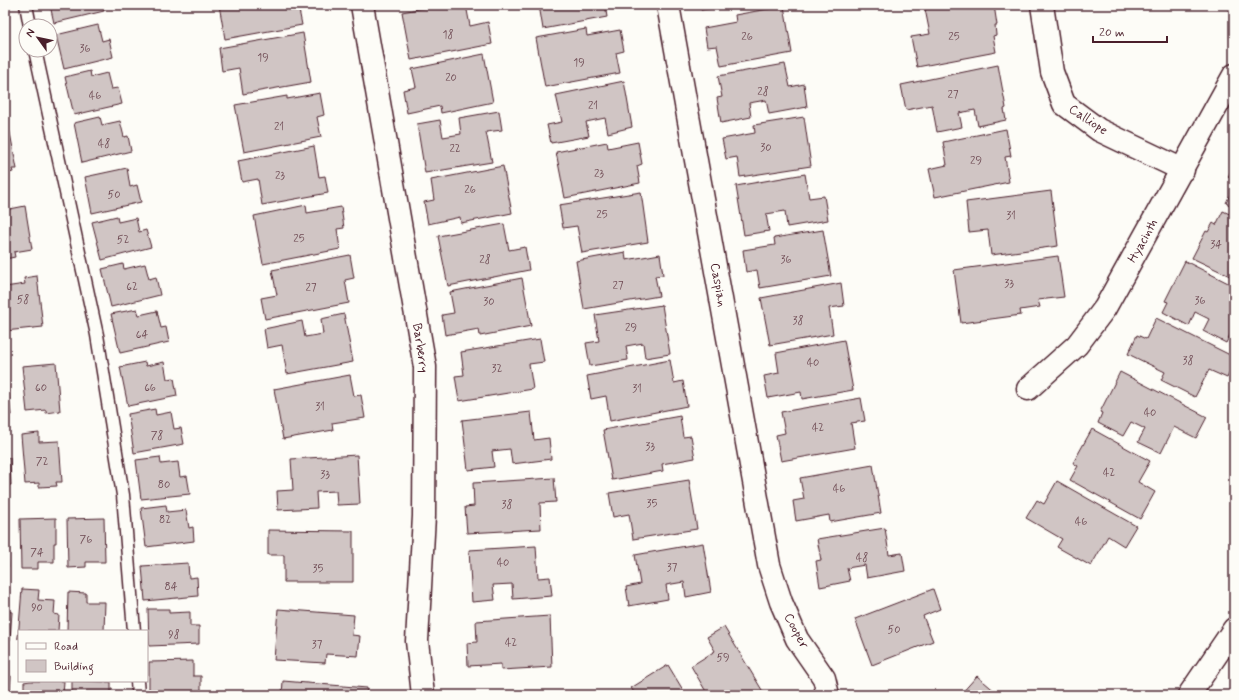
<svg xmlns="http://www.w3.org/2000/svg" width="1239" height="700" font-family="Mynerve,sans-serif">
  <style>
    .building { fill: #d0c5c4; stroke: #4a1f2b }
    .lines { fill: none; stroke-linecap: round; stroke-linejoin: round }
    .lane-casing { stroke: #4a1f2b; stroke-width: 15 }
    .street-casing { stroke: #4a1f2b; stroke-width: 25 }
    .secondary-casing { stroke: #4a1f2b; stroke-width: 25 }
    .lane { stroke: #fdfcf7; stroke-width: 12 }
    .street { stroke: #fdfcf7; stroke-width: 22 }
    .secondary { stroke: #fdfcf7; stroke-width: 22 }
    .labels { text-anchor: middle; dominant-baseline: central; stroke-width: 3; stroke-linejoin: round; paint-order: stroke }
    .number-label { font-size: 11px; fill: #6c4851 }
    .street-label { font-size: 13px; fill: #4a1f2b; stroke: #fdfcf7 }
  </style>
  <rect width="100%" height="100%" fill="#fdfcf7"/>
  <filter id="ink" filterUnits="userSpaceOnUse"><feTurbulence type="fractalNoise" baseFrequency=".025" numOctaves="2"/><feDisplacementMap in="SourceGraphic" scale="8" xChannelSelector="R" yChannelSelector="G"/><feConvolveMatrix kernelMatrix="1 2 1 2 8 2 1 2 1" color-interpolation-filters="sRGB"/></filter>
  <g filter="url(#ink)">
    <g class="building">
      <polygon points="50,5 103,5 104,11 54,23"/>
      <polygon points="219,5 298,5 302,25 225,39"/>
      <polygon points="440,5 466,5 470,26 488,22 492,44 411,60 402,12"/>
      <polygon points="539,5 605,5 607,17 543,29"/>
      <polygon points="700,5 732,5 701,10"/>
      <polygon points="946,5 994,5 997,25 995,25 996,35 993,36 996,52 917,67 911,37 930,34 925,9"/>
      <polygon points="784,6 792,53 721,66 717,46 707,47 704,28 736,22 735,15"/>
      <polygon points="98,25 102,41 109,39 113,57 64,69 56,35"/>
      <polygon points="586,29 587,36 620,30 624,51 616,53 620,73 545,87 536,38"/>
      <polygon points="303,33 311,82 243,94 239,68 222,71 219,48"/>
      <polygon points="484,54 493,102 441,113 440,106 407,113 403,90 416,87 412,69"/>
      <polygon points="785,64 790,87 804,84 807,107 769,114 766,100 749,103 751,117 721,123 717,98 722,97 718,76"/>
      <polygon points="998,65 1006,108 1004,109 1006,120 978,126 975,110 959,113 962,127 937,132 932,105 906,110 901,85"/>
      <polygon points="90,71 91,77 107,73 111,89 118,88 122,104 74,115 65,77"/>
      <polygon points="624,81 632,127 608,133 605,118 586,122 589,136 551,143 547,125 562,122 556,95"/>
      <polygon points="320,93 324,115 317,117 321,137 244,152 235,105 287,96 287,99"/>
      <polygon points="499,111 502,130 486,132 492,162 425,173 417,124 440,120 443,137 461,134 459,118"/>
      <polygon points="100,117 102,125 120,121 124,137 128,136 131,151 82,163 74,123"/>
      <polygon points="804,117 811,166 740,177 737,157 726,159 722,139 755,133 754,125"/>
      <polygon points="9,128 17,169 12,169 13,172 5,174 5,129"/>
      <polygon points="1006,129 1011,156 1005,157 1009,182 935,197 929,169 947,165 943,142"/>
      <polygon points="607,142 608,148 638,142 642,164 637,166 640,183 565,198 556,152"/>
      <polygon points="314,146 319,177 325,176 328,193 262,205 258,179 242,182 238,161"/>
      <polygon points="1234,165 1234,180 1228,177"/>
      <polygon points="503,166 512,213 461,223 460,217 428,224 424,202 434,200 431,180"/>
      <polygon points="127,168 130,187 137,185 141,202 92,213 85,177"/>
      <polygon points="805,174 809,198 824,196 828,220 787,227 785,211 766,214 769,231 744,235 736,186"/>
      <polygon points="1234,186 1234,207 1226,203"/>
      <polygon points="1051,191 1058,246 991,255 988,230 969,232 966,202"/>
      <polygon points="641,192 648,242 582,253 577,226 563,228 559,205"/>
      <polygon points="306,205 307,213 341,207 344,228 337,229 340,249 263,264 254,216"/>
      <polygon points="25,206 32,249 14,252 15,257 5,259 5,210"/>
      <polygon points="1223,211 1234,216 1234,278 1192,258 1206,231 1208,232 1213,223 1216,225"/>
      <polygon points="117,216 118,222 136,218 139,232 146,230 151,247 102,260 92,222"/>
      <polygon points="504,224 509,250 525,247 529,270 448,286 438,236"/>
      <polygon points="823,230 831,276 760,288 757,270 746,272 743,250 775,245 774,238"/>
      <polygon points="625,252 626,260 660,254 663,275 655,276 659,296 584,309 576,261"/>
      <polygon points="350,255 354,278 345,280 349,303 265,319 261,298 277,295 272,270"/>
      <polygon points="1058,256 1064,297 1038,300 1040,307 1020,310 1021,315 961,323 954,270"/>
      <polygon points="1185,261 1234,286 1234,327 1226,343 1203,331 1209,319 1195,312 1189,326 1163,312 1168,302 1165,301"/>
      <polygon points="123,264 124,269 145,264 149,279 156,277 160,295 111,307 102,269"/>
      <polygon points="37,276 43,327 5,331 5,309 7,309 5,287 25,284 24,278"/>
      <polygon points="522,278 531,326 480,336 479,329 445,335 442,315 454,313 450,292"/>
      <polygon points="841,283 844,306 829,308 833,334 770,345 761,298"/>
      <polygon points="662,305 670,354 645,358 643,343 626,346 628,360 590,366 586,343 599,341 595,315"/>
      <polygon points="137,309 139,315 157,311 161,328 166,327 169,342 120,353 111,314"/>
      <polygon points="344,314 353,362 287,374 282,345 267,348 264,329 302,321 305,337 323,334 321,319"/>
      <polygon points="1156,318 1234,357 1234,364 1227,378 1209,370 1195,397 1161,380 1165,372 1128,354 1137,335 1146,339"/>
      <polygon points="540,339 544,362 529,364 533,389 459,401 455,376 464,375 461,352"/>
      <polygon points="844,340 853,390 802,399 801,392 768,398 764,376 779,373 776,353"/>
      <polygon points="670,360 674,383 683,381 687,406 610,421 606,396 591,399 587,376"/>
      <polygon points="145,362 146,366 164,362 167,379 174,378 177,396 128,406 120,367"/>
      <polygon points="56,363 60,411 46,413 46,410 27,412 22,366"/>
      <polygon points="5,365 6,365 11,415 5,416"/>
      <polygon points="1120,372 1207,417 1196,438 1174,427 1161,453 1138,442 1145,429 1131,422 1123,436 1098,423 1102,413 1100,412"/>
      <polygon points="350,375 354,396 361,395 365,418 332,423 333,430 283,439 274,389"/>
      <polygon points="861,398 865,421 851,423 855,448 781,461 776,435 785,433 781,412"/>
      <polygon points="155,409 156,415 171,412 174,429 181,428 184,444 134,453 128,414"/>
      <polygon points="531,412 534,440 549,438 551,459 512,464 510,449 492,451 494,467 468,470 462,420"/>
      <polygon points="680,416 683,437 691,436 695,458 662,464 663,471 612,480 603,430"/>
      <polygon points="1092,429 1150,461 1138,482 1155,492 1140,519 1070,480 1078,466 1073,463"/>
      <polygon points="39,433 39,442 59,441 62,482 56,482 57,486 39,487 39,483 25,484 21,435"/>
      <polygon points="357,455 360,504 337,505 336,491 316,492 317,508 278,510 277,491 293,490 291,459"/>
      <polygon points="160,457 161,464 178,462 180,477 187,476 190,494 141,499 136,460"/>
      <polygon points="5,458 10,458 11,485 5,485"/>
      <polygon points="873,465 881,513 830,522 829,515 796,521 793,501 804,499 800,478"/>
      <polygon points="554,478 556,502 540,503 541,529 467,533 465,507 474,506 473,483"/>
      <polygon points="689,480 697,529 633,539 629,514 613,517 609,493"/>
      <polygon points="1057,481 1136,526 1124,546 1108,536 1091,566 1057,547 1062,539 1026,518 1037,500 1044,504"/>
      <polygon points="166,505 167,512 186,510 189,528 193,527 194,541 146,547 141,508"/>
      <polygon points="56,518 56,543 54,543 54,562 38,562 38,569 21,569 20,519"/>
      <polygon points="104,518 105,562 86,562 86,567 68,568 67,519"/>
      <polygon points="5,520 8,567 5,567"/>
      <polygon points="885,528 889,555 902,553 905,571 867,578 865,565 847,568 850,581 820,587 816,561 821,560 817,539"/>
      <polygon points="268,530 353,531 353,582 284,582 284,555 268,555"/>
      <polygon points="703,543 711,592 686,597 684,582 666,585 668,599 629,606 626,587 640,584 635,555"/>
      <polygon points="536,546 538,578 550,577 552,596 513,599 512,584 493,585 495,600 472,602 469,550"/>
      <polygon points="188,563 189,578 197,577 198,596 145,601 142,566"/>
      <polygon points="22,589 39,590 38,600 55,601 54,614 59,615 58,631 19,631 18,639"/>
      <polygon points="933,589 940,609 923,616 933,641 872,665 855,619"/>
      <polygon points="68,592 86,593 86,602 105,602 104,631 67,631"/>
      <polygon points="5,594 7,594 6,611 12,612 10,640 5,640"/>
      <polygon points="148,609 169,609 169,613 190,612 190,626 199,626 199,644 149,646"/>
      <polygon points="278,609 354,615 352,635 360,636 358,656 326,654 325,663 274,660"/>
      <polygon points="550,616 552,667 501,670 501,664 468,666 467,643 477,642 476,621"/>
      <polygon points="724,627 765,695 708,695 691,666 715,651 707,637"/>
      <polygon points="193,661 193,676 201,676 201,692 192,692 192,695 156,695 156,691 149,692 149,662"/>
      <polygon points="668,665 686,695 636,695 631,688"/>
      <polygon points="5,676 11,676 10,695 5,695"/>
      <polygon points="977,676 997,693 995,695 960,695"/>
      <polygon points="30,681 64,681 63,695 24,695 24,682"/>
      <polygon points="72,681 111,682 111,695 72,695"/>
      <polygon points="283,681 367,688 366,695 282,695"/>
    </g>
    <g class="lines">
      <defs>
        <g id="lane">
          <polyline points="26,5 30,26"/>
          <polyline points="35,50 97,335 123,495 134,631"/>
          <polyline points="137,681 138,695"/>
        </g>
        <g id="street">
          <polyline points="362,5 425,367 424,516 417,641 423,695"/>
          <polyline points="668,5 769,565 781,602 797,639 824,678 828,695"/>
          <polyline points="1042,5 1052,72 1064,104 1099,130 1183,170"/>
          <polyline points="1028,389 1077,345 1105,308 1234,75"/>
        </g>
        <polyline id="secondary" points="1189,695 1234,629"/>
      </defs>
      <use href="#lane" class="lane-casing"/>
      <use href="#street" class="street-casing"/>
      <use href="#secondary" class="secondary-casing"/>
      <use href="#lane" class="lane"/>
      <use href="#street" class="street"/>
      <use href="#secondary" class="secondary"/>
    </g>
  </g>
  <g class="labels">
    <g class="number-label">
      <text x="448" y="35">18</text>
      <text x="747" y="37">26</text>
      <text x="954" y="37">25</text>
      <text x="85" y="49">36</text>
      <text x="263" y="58">19</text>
      <text x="579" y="63">19</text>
      <text x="451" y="78">20</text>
      <text x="763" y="92">28</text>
      <text x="953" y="95">27</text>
      <text x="95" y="96">46</text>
      <text x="593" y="106">21</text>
      <text x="279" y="127">21</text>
      <text x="104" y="144">48</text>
      <text x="766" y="148">30</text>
      <text x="455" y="149">22</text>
      <text x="976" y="161">29</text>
      <text x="599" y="174">23</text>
      <text x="280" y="176">23</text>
      <text x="470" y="190">26</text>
      <text x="114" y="195">50</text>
      <text x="602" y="215">25</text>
      <text x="1011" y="216">31</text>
      <text x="299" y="239">25</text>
      <text x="123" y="240">52</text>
      <text x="1216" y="245">34</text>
      <text x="485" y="260">28</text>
      <text x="786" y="260">36</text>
      <text x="1009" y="284">33</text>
      <text x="618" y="286">27</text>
      <text x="132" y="287">62</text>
      <text x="311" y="288">27</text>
      <text x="23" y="300">58</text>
      <text x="1200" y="301">36</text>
      <text x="489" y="302">30</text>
      <text x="798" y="321">38</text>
      <text x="631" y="328">29</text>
      <text x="142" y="335">64</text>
      <text x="1188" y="361">38</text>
      <text x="813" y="363">40</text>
      <text x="497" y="369">32</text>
      <text x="41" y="388">60</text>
      <text x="150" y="388">66</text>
      <text x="637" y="389">31</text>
      <text x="320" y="407">31</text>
      <text x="1150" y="413">40</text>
      <text x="818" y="428">42</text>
      <text x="157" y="436">78</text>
      <text x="650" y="447">33</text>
      <text x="42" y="462">72</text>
      <text x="1109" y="473">42</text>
      <text x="325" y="475">33</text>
      <text x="164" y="485">80</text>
      <text x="839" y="489">46</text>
      <text x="652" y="504">35</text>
      <text x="507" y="505">38</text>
      <text x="165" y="520">82</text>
      <text x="1081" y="522">46</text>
      <text x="86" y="540">76</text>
      <text x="37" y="553">74</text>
      <text x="862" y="558">48</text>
      <text x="503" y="563">40</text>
      <text x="672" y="568">37</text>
      <text x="318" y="569">35</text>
      <text x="171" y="587">84</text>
      <text x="37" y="608">90</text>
      <text x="894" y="630">50</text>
      <text x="174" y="635">98</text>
      <text x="511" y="643">42</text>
      <text x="317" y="645">37</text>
      <text x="723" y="658">59</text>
    </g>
    <g class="street-label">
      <text transform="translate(1088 120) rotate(34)">Calliope</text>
      <text transform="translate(1143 241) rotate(-61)">Hyacinth</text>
      <text transform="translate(718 285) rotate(80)">Caspian</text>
      <text transform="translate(420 348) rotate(82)">Barberry</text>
      <text transform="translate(796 631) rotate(62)">Cooper</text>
    </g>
  </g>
  <rect width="1239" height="700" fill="none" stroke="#fdfcf7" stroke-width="20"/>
  <rect x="10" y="10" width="1219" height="680" fill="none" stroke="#4a1f2b" stroke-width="1.5" filter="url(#ink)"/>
  <rect x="18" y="630" width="130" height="52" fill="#fdfcf7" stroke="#b5a4a5"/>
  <rect x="26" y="643" width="20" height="6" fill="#fdfcf7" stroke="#b5a4a5"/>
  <text x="54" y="650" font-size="12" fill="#4a1f2b">Road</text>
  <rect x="26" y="660" width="20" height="12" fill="#d0c5c4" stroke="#b5a4a5"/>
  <text x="54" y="670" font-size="12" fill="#4a1f2b">Building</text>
  <g transform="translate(38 38) rotate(303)"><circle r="19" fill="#fdfcf7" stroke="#b5a4a5"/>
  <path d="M0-3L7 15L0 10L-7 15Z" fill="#4a1f2b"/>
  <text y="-6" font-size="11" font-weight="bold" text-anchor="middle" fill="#4a1f2b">N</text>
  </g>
  <path d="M1093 36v6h74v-6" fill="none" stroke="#4a1f2b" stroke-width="2"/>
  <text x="1099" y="36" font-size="12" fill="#4a1f2b" stroke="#fdfcf7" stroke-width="3" paint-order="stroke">20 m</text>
</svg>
